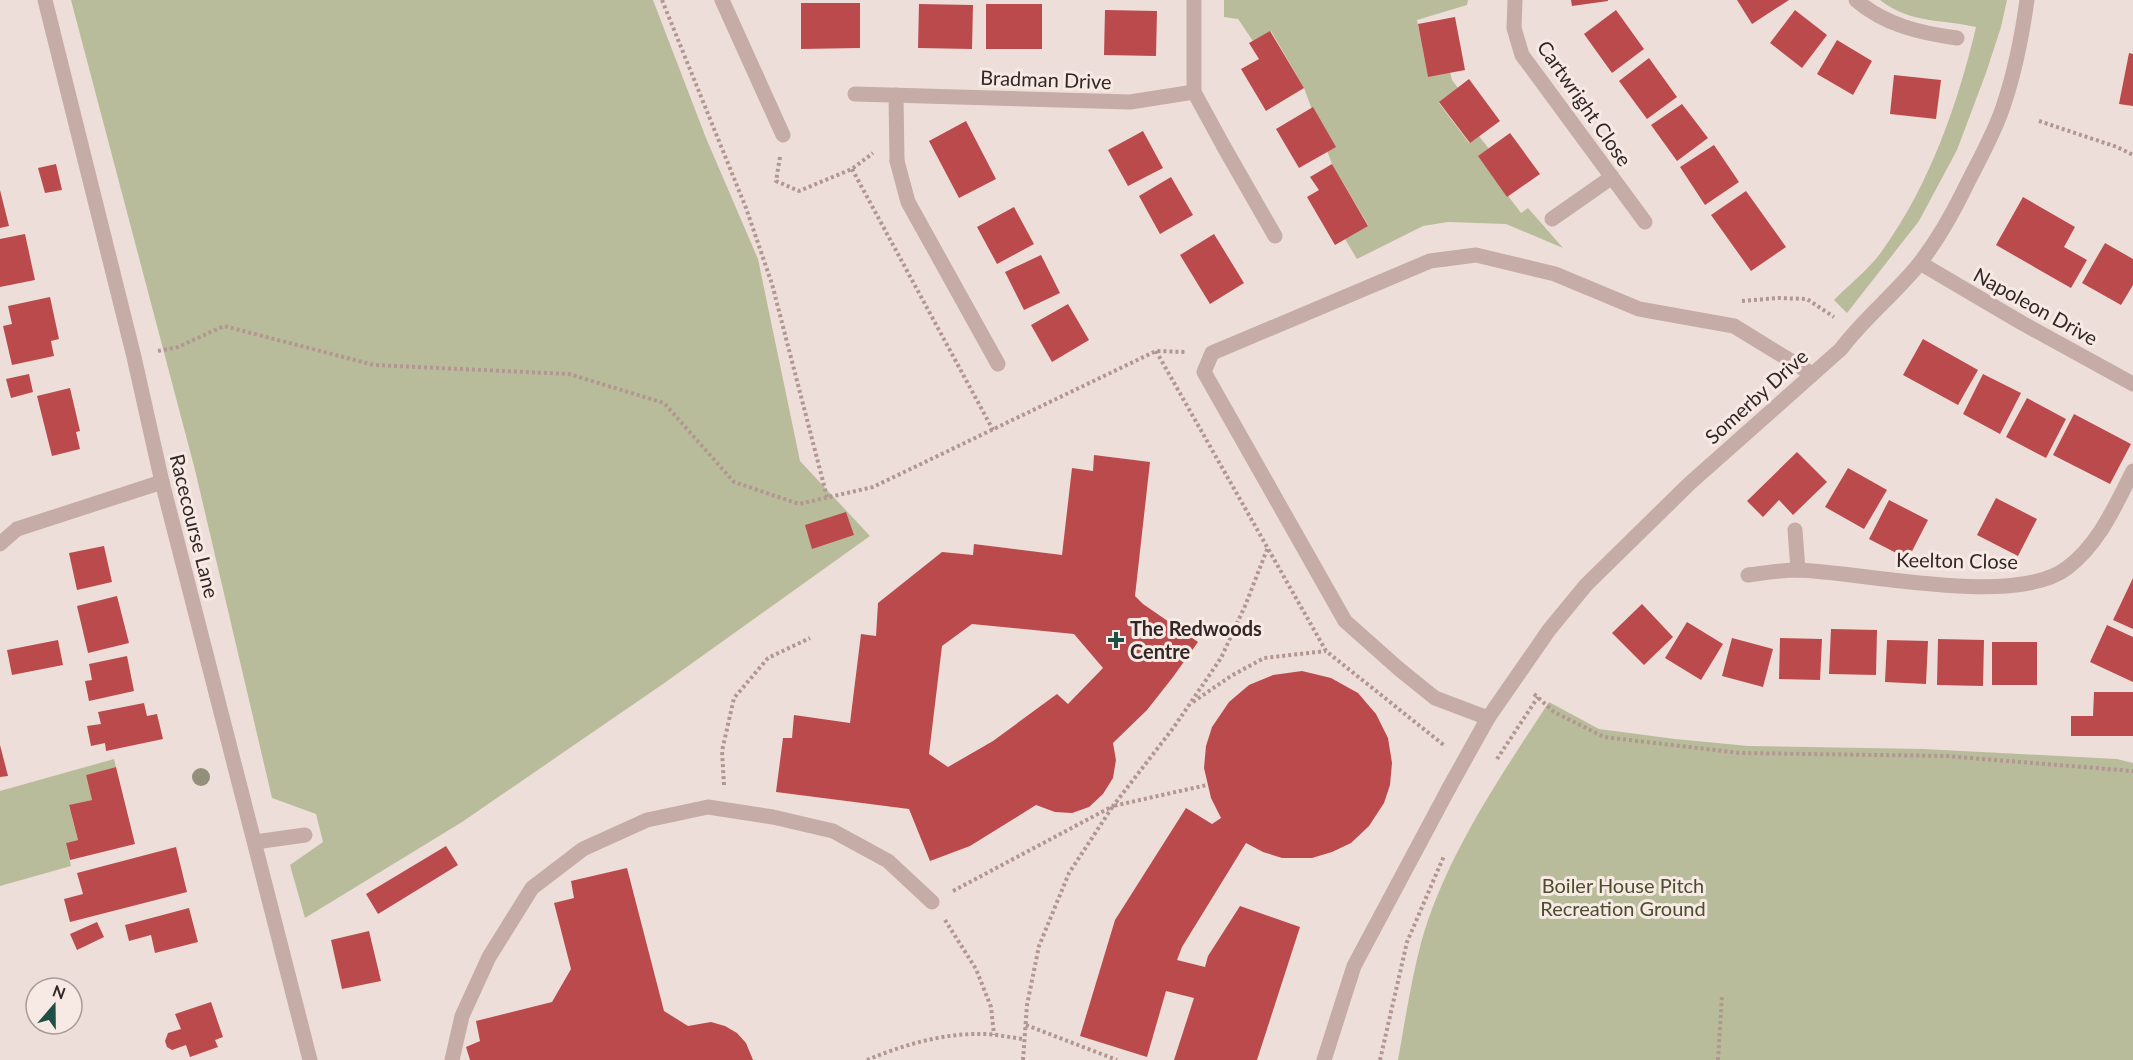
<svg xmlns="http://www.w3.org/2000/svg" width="2133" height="1060" font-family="Lato,sans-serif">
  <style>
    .green { fill: #b9bc9a }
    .building { fill: #bb4a4d; fill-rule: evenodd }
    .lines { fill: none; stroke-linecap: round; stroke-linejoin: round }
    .path { stroke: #b19691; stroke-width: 4; stroke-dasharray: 3 3; stroke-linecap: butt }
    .lane { stroke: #c5aca6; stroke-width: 15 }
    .street { stroke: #c5aca6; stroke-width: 15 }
    .tree { fill: #948f7a }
    .poi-dot { fill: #204f46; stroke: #f7e9e4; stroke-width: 2 }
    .labels { text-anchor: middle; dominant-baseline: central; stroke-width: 6; stroke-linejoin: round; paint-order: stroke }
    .street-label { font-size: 20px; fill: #322726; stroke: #f7e9e4 }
    .poi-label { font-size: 20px; font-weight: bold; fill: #322726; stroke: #f7e9e4; text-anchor: start }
    .park-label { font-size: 20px; fill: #4b4e2c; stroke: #f7e9e4 }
  </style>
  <rect width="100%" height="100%" fill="#eeded9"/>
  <g class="green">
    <polygon points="71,0 653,0 706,138 758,259 800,461 870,536 663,684 462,822 305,918 290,865 323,842 316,814 272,798 195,470"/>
    <polygon points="1224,0 1468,0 1467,5 1417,20 1428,76 1450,72 1452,80 1458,88 1439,103 1469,143 1479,136 1489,149 1478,156 1521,213 1528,208 1563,248 1506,224 1448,222 1423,226 1357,259 1345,239 1368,225 1332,164 1304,88 1271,31 1253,41 1238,19 1224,17"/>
    <path d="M1880 0H2007L2001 27 1986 73 1957 150 1919 221 1847 313 1834 300C1850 284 1869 269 1882 251 1929 186 1958 104 1976 27 1941 19 1911 24 1880 0Z"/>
    <path d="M1549 702 1599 729 1675 739 1749 746 1924 749 2117 759 2133 763V1060H1398C1405 1021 1411 981 1421 943 1445 857 1500 777 1549 702Z"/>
    <polygon points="114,759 116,767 86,775 92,800 69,806 78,840 66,843 71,866 0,886 0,791"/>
  </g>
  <g class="building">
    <polygon points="1571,0 1608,0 1608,1 1572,6"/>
    <polygon points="1737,0 1789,0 1752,24"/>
    <polygon points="801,3 860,3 860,48 801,49"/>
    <polygon points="919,4 973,5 972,49 918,48"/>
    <rect x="986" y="4" width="56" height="45"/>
    <polygon points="1105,10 1157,11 1156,56 1104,55"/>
    <polygon points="1616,10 1644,49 1612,73 1584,34"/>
    <polygon points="1795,10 1827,35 1802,68 1770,43"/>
    <polygon points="1455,17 1465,70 1428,77 1418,24"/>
    <polygon points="1270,31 1304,88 1266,111 1241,69 1259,59 1249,43"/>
    <polygon points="1837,40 1872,61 1853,95 1817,74"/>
    <polygon points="2129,53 2133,54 2133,106 2119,104"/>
    <polygon points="1649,58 1677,97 1647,119 1619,81"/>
    <polygon points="1894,75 1941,80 1936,119 1890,114"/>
    <polygon points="1469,79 1500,121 1470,143 1439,102"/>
    <polygon points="1682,104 1708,138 1677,161 1651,125"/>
    <polygon points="1313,107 1336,147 1299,168 1276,129"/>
    <polygon points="966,121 996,179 959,198 929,141"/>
    <polygon points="1143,131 1163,168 1128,186 1108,150"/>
    <polygon points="1510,133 1540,174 1507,197 1478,156"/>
    <polygon points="1714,145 1739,182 1705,205 1680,167"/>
    <polygon points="56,164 62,190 45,193 38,168"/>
    <polygon points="1332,164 1368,226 1335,245 1307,197 1319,190 1310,177"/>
    <polygon points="1171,177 1193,215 1160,234 1139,196"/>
    <polygon points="0,190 9,226 0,228"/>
    <polygon points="1746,191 1786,247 1751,271 1711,215"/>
    <polygon points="2023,197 2075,227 2064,247 2087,260 2071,288 1996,245"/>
    <polygon points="1014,207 1034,244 997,264 977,227"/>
    <polygon points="25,234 35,280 0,287 0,239"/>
    <polygon points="1214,234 1244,283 1210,304 1180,255"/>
    <polygon points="2105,243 2133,259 2133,285 2121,305 2082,283"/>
    <polygon points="1041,255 1060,293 1024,310 1005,272"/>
    <polygon points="50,297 59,339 51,341 54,356 12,365 3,326 12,324 8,306"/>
    <polygon points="1068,304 1089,340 1052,362 1031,325"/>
    <polygon points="1923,339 1978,370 1958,405 1903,375"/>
    <polygon points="29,374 33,392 11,398 6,379"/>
    <polygon points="1983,374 2021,393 2000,434 1963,414"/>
    <polygon points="70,388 80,431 76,432 80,449 52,456 37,396"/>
    <polygon points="2027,398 2066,419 2046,458 2006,437"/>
    <polygon points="2074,414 2131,444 2110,484 2053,455"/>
    <polygon points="1797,452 1827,482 1793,515 1779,500 1763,517 1747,501"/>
    <path d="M1094 455 1150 462 1135 596 1143 604 1198 642 1173 677 1147 710 1113 743 1116 760 1113 778 1103 794 1089 807 1072 813 1055 812 1036 805 970 846 930 861 909 809 776 792 783 738H792L794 715 850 723 861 634 876 636 878 603 942 552 973 555 974 544 1062 555 1072 468 1093 471ZM972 624 1074 634 1103 668 1068 704 1057 694 993 741 948 767 929 754 942 646Z"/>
    <polygon points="1848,468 1887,490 1864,529 1825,507"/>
    <polygon points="1996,498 2037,519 2018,556 1977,535"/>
    <polygon points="1889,500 1928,520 1908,559 1869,539"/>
    <polygon points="846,512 854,535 812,549 805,525"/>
    <polygon points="104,546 112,582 77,590 69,553"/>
    <polygon points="2133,578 2133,629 2113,620"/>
    <polygon points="117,596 129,643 88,653 77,606"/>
    <polygon points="1642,604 1673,637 1644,665 1612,633"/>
    <polygon points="1687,622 1723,644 1701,680 1665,658"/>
    <polygon points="2107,625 2133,637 2133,682 2090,662"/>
    <polygon points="1831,629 1877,630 1876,675 1829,674"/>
    <polygon points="1732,638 1773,649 1763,687 1722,676"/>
    <polygon points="1780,638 1822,639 1820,680 1779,679"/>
    <polygon points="1938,639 1984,640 1983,686 1937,685"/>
    <polygon points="58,640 63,665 12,675 7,650"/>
    <polygon points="1887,640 1928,641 1926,684 1885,682"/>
    <rect x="1992" y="642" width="45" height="43"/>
    <polygon points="127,656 134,691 89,701 85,681 92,680 89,664"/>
    <polygon points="1302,671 1331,678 1358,693 1376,714 1388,738 1392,763 1390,785 1384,803 1369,826 1351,843 1332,852 1312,858 1282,858 1263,852 1246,843 1182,947 1177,960 1205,967 1208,956 1240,906 1300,927 1257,1060 1174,1060 1194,998 1166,991 1147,1057 1080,1036 1115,920 1186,808 1212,824 1221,818 1211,798 1204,768 1206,746 1212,727 1229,702 1249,685 1273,675"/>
    <polygon points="2094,692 2133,692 2133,736 2071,736 2071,716 2093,716"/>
    <polygon points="144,703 147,716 157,714 163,739 106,751 105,743 91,746 87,726 101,724 98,712"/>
    <polygon points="0,745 8,776 0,777"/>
    <polygon points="116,767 135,844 70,860 66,843 78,840 69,805 92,800 86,775"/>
    <polygon points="446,846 458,865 378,914 366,894"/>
    <polygon points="176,847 187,892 70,922 64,899 83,894 77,873"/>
    <polygon points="627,868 664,1011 688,1026 711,1022 725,1026 737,1033 746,1043 753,1060 470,1060 466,1047 480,1041 476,1021 552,1002 571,969 554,903 574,898 571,881"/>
    <polygon points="189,908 198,942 155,953 151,935 129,941 125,925"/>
    <polygon points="97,922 104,937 77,950 70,934"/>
    <polygon points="369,931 381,981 342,989 331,940"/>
    <polygon points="211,1002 223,1037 215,1040 218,1047 190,1057 186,1045 172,1050 167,1047 165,1041 168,1033 181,1029 175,1014"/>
  </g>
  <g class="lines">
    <g class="path">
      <polyline points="662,0 746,208 772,284 827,497"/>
      <polyline points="2039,121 2117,147 2133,155"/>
      <polyline points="780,157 776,181 799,191 852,169 873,153"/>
      <polyline points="852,169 993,430"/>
      <polyline points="1742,301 1779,298 1807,299 1834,317"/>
      <polyline points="158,351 178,347 224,326 374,365 569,374 664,403 734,482 799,504 873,487 1156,351 1186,352"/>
      <polyline points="1156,351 1326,651 1445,746"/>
      <polyline points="1534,694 1554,712 1604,737 1740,753 1945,756 2133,771"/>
      <polyline points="1193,702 1231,676 1264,658 1326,651"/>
      <polyline points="1497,759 1538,697"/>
      <polyline points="724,785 722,751 734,698 768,658 810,638"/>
      <polyline points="953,891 1113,806 1174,727 1221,658 1245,606 1268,547"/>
      <polyline points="945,920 976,969 991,1007 994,1035"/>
      <polyline points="1026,1025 1117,1060"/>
      <path d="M867 1060C903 1045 943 1033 983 1034 997 1034 1011 1038 1025 1039"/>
      <polyline points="1023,1060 1027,1005 1039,946 1069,873 1113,806 1207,785"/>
      <polyline points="1380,1060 1407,942 1444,856"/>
      <polyline points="1718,1060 1722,996"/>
    </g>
    <g class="lane">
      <polyline points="722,0 783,135"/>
      <path d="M1856 0C1885 25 1920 33 1957 38"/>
      <polyline points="1224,147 1275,236"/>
      <polyline points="897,161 908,202 998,364"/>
      <polyline points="1488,718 1435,698 1399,669 1345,621 1204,372 1212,353 1430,261 1476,255 1555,274 1639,309 1734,326 1812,374"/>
      <polyline points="255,842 305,835"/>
      <polyline points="452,1060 462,1016 489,957 532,888 583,849 647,820 708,807 773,817 833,831 888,861 932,902"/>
      <polyline points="1324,1060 1354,966 1449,788"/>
    </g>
    <g class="street">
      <polyline points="45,0 134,357 162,482 310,1060"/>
      <polyline points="1515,0 1514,28 1522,55 1645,222"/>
      <polyline points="1194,92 1224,147"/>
      <polyline points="855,94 1130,102 1194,92 1194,0"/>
      <polyline points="896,95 897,161"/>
      <polyline points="1552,219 1612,177"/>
      <polyline points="1920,263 2022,323 2133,384"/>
      <polyline points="1795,530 1798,570"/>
      <polyline points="0,544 17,529 162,482"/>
      <path d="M1748 575C1764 573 1782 570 1798 570 1863 572 2015 608 2067 568 2099 544 2115 506 2133 471"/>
      <path d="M1449 788 1488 718 1549 630 1586 585 1689 484 1841 349C1864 318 1895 294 1919 264 1937 241 1953 213 1966 186 1979 160 1994 134 2003 107 2015 72 2022 36 2027 0"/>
    </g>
  </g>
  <circle class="tree" cx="201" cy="777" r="9"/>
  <path class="poi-dot" d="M1113 631h6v6h6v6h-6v6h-6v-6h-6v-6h6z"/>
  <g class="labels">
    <g class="street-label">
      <text transform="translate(1046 79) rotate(2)">Bradman Drive</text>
      <text transform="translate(1585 103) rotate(55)">Cartwright Close</text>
      <text transform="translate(2036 306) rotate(29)">Napoleon Drive</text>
      <text transform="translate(1756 396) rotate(-42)">Somerby Drive</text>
      <text transform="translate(195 526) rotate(76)">Racecourse Lane</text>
      <text transform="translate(1957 560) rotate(1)">Keelton Close</text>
    </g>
    <g class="poi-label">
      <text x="1130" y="628">The Redwoods<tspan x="1130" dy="23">Centre</tspan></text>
    </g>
    <g class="park-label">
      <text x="1623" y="885">Boiler House Pitch<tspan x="1623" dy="23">Recreation Ground</tspan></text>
    </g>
  </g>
  <g transform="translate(54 1006) rotate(20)"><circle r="28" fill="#f7e9e4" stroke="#a89b98" stroke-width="1.5"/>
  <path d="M0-4.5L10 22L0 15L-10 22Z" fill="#204f46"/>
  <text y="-9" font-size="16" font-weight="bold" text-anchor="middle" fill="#322726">N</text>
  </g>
</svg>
